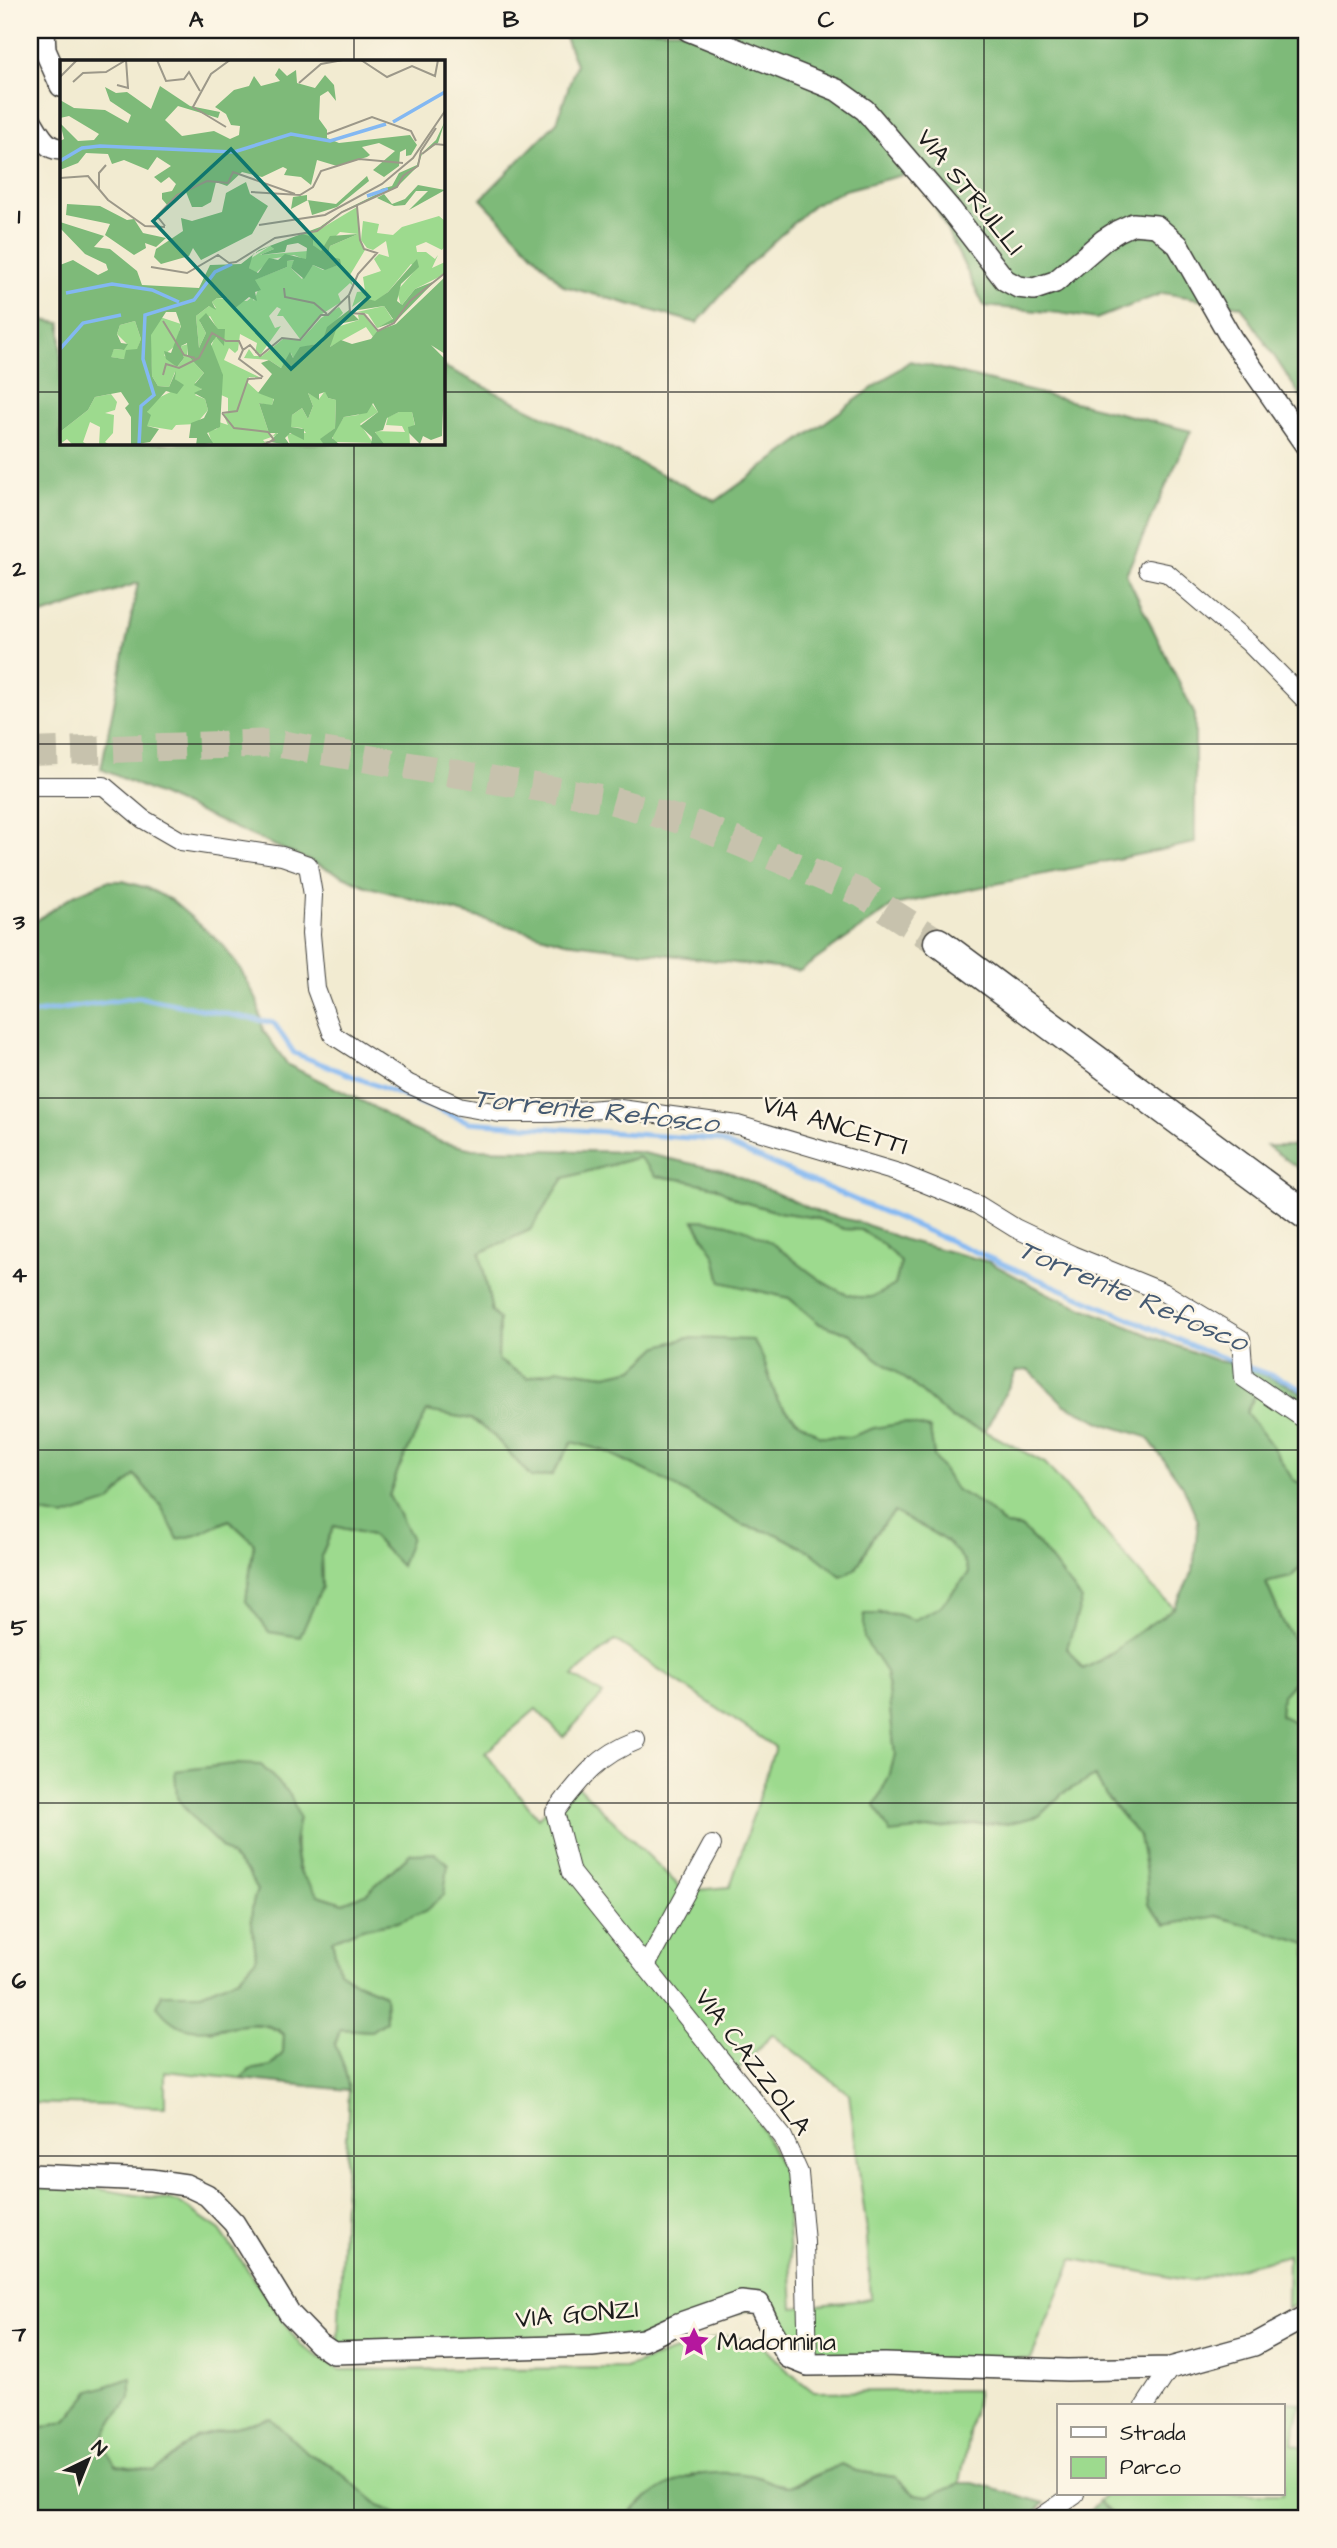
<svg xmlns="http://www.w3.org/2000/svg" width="1337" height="2548" font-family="'Architects Daughter',sans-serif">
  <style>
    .green { fill: #9dda8e; stroke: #5c7b55; stroke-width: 2; fill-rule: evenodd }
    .forest { fill: #7eba79; stroke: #4d6b4a; stroke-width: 2; fill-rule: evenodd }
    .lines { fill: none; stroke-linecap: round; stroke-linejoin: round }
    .stream { stroke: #83b8f2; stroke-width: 5 }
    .trunk-tunnel { stroke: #c7c2ad; stroke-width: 28; stroke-dasharray: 28 14; stroke-linecap: butt }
    .minor-casing { stroke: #3c3b37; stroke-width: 20 }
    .tertiary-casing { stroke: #3c3b37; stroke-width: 24 }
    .trunk-casing { stroke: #3c3b37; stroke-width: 31 }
    .minor { stroke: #fff; stroke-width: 18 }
    .tertiary { stroke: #fff; stroke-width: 21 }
    .trunk { stroke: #fff; stroke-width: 28 }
    .grid { fill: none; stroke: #1c1c1c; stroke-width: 2; stroke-opacity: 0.55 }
    .labels { text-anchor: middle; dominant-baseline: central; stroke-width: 5; stroke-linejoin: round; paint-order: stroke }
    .street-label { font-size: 26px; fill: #1c1c1c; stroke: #fcf5e5 }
    .poi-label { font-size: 26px; fill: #1c1c1c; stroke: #fcf5e5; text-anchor: start }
    .water-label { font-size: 28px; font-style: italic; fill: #455a72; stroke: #fcf5e5 }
    .inset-river { fill: none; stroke: #83b8f2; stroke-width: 3.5 }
    .inset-road { fill: none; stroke: #9c9889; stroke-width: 2 }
    .view { fill: #0f766e; fill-opacity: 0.15; stroke: #0f766e; stroke-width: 3.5 }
    .inset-edge { fill: none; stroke: #1c1c1c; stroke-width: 3.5 }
    .neatline { fill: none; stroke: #1c1c1c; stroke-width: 2.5 }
    .grid-label { font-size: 23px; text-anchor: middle; font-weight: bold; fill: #1c1c1c }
  </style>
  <rect width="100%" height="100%" fill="#fcf5e5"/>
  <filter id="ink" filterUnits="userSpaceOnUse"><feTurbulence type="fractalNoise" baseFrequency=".0143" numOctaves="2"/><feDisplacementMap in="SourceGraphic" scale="14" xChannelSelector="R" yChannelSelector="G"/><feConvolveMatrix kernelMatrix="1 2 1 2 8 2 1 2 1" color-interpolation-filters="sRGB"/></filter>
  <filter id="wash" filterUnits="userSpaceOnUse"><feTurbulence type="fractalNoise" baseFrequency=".00686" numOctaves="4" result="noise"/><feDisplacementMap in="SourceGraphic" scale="28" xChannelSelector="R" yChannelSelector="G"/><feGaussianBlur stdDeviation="1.57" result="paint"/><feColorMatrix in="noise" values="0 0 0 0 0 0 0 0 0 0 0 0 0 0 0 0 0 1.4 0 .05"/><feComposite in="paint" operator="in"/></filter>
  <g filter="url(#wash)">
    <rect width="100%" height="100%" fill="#f2ebd1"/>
    <g class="green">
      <path d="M640 1157 657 1176 685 1180 716 1187 740 1201 778 1212 816 1218 844 1229 861 1230 881 1243 901 1262 895 1285C888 1289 879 1296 871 1297 838 1303 801 1263 776 1247 754 1232 721 1218 694 1221L715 1256 721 1282 789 1298 820 1324 851 1334 875 1357 911 1383 952 1419 985 1431 1045 1463 1153 1588 1174 1608C1144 1629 1116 1653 1083 1669L1067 1648 1081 1600 1040 1546 1022 1528 1006 1526 984 1506 955 1489 934 1456 930 1429 874 1428 850 1437 820 1436 795 1419 777 1400 763 1358 659 1346 634 1369 606 1375 559 1369 529 1378 498 1360 499 1320 492 1313 480 1253 530 1230 564 1178Z"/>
      <polygon points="1256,1394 1307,1413 1307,1486 1293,1480 1272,1446 1246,1412"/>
      <path d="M427 1411 471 1419 493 1435 532 1478 552 1475 572 1442 605 1451 651 1473 742 1525 777 1534 811 1552 841 1575 856 1569 874 1535 894 1512C922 1528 959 1540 969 1573L940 1607 914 1620 896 1614 879 1612 865 1639 886 1672 895 1755 889 1777 875 1806 976 1824 1009 1823 1039 1816 1063 1793 1095 1776 1108 1799 1139 1836 1146 1873 1148 1904 1166 1925 1217 1916 1307 1944V2298L1287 2309 1288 2255 1191 2281 1073 2259 1031 2359 814 2360 764 2306 616 2346 341 2345 338 2341 349 2090 344 2066 335 2045 340 2029 371 2031 386 2021 385 1994 356 1982 339 1971 332 1940 362 1928 398 1922 410 1854 366 1894 343 1903C336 1900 324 1899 317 1894 293 1873 293 1846 299 1817L199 1825 248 1873 257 1890C246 1917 255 1932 256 1959L239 1978 201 1994H163L210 2031C235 2027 263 2017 284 2035L283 2053 271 2066 250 2070 240 2079 165 2071V2107L30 2103V1511L64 1517 135 1475 161 1506 178 1538 197 1535 229 1520 254 1543 246 1601 322 1587 321 1556 334 1526 371 1535 401 1566 410 1537 389 1496 398 1470ZM615 1640 775 1747 730 1887 684 1891 574 1782 538 1818 485 1753 536 1709 563 1737 603 1695 573 1676ZM772 2034 849 2094 866 2224 871 2299 793 2308 785 2174 734 2075Z"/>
      <polygon points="1307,1560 1307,1720 1298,1724 1280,1716 1282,1695 1301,1674 1301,1653 1282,1620 1266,1582 1291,1577"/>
      <polygon points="30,2178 179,2202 220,2230 300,2345 339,2370 625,2368 721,2336 757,2340 789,2372 814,2392 977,2390 960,2483 928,2496 914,2494 895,2477 856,2471 842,2464 789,2486 773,2483 755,2476 693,2474 643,2500 625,2518 405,2518 382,2507 331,2465 307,2453 269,2418 196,2437 164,2464 153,2471 117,2465 100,2442 115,2417 130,2398 91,2391 66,2421 44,2428 30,2415"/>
      <path d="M1271 2401 1301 2403 1292 2444 1307 2448V2518H1200L1191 2513C1173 2517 1127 2524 1111 2513 1107 2510 1103 2505 1099 2501L1106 2494H1283V2406H1268Z"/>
    </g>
    <g class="forest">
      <polygon points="562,30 1307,30 1307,406 1241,306 1163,293 1096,319 1060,313 984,306 918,171 845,190 813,205 745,268 697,323 564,286 481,199 557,122 576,64"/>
      <polygon points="30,318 61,323 61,443 443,443 443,366 716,501 910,361 1191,431 1126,574 1195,715 1195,843 894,905 800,971 565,942 366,886 101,769 138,583 30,619"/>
      <path d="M107 881H123L147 888 171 900 221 943 241 970 257 1000 263 1030 288 1065 372 1106 402 1125 441 1142 473 1149 639 1152 729 1172 818 1212 862 1223 905 1240 989 1262 1049 1294 1171 1344 1218 1361 1241 1365 1284 1383 1307 1396V1413L1256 1394 1246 1412 1272 1446 1293 1480 1307 1486V1560L1291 1577 1266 1583 1282 1620 1301 1653 1302 1674 1282 1695 1280 1715 1298 1724 1307 1720V1944L1217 1916 1166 1925 1148 1904 1146 1873 1139 1836 1108 1799 1095 1776 1063 1793 1039 1816 1009 1823 976 1824 890 1833 875 1806 889 1777 895 1755 886 1672 864 1639V1614H896L914 1620 940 1607 969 1573C959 1540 922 1528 894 1512L874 1535 856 1569 841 1576 811 1552 777 1534 742 1525 651 1473 605 1451 572 1442 552 1475 532 1478 493 1435 471 1419 427 1411 398 1470 389 1496 411 1537 401 1566 371 1535 334 1526 321 1556 322 1587 300 1637 269 1632 246 1601 254 1543 229 1520 197 1535 178 1539 161 1506 135 1475 110 1502 64 1517 30 1511V925L74 895ZM639 1157 656 1176 685 1180 715 1187 740 1201 778 1212 816 1218 844 1229 861 1230 881 1243 901 1262 895 1285C888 1289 878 1296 871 1297 839 1303 800 1263 776 1246 750 1229 725 1220 694 1220L715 1256 721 1282 789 1298 820 1324 851 1334 875 1357 911 1383 952 1419 985 1431 1017 1371 1029 1370 1065 1405 1105 1424 1147 1437 1183 1486 1198 1521 1193 1571 1174 1608 1130 1638 1108 1657 1083 1669 1067 1648 1082 1600 1040 1546 1022 1528 1006 1526 984 1506 955 1489 934 1456 930 1429 904 1423 874 1428 850 1437 820 1436 795 1419 777 1400 763 1358 753 1340 687 1338 659 1346 634 1369 606 1375 559 1369 528 1378 498 1360 499 1320 492 1312 480 1253 530 1230 564 1178Z"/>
      <polygon points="1267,1146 1307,1146 1307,1174"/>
      <path d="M234 1764 261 1765 290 1794 299 1817 294 1842 298 1870 318 1895 343 1903 366 1894 410 1854 435 1853 448 1864 444 1895 425 1911 398 1922 362 1928 332 1940 339 1971 356 1982 385 1994 386 2021 371 2031 340 2029 335 2045 344 2066 349 2090 240 2079 250 2070 271 2066 283 2053 284 2034C247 2004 193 2058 157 2006L162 1994H201L239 1978 256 1959C255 1930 246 1920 257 1890L248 1873 199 1825 177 1798 175 1771Z"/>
      <polygon points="131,2378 131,2398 115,2417 100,2442 117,2465 153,2471 164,2464 196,2437 270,2418 307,2453 331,2465 381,2507 405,2518 30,2518 30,2415 44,2428 66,2421 91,2391"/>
      <path d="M842 2464 856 2471 895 2477 914 2494 928 2496 960 2483H973L1045 2503 1029 2518H625C665 2479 696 2467 751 2475 763 2477 774 2486 787 2486 801 2486 827 2469 842 2464Z"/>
      <polygon points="1099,2501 1113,2515 1140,2518 1083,2518"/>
    </g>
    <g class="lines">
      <g class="stream">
        <polyline points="30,1014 138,997 274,1023 294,1053 469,1122 717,1140 1202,1350 1238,1363"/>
        <polyline points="1248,1367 1290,1382 1307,1393"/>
      </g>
    </g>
  </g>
  <g filter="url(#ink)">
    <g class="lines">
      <polyline class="trunk-tunnel" points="30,752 274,743 607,799 697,825 861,893 938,942"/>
      <defs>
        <g id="minor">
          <polyline points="1148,569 1167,573 1249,643 1307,702"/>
          <polyline points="30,786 104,786 143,819 181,841 282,856 308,865 313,895 311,934 316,989 333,1035 409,1084 459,1106 499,1113 550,1113 613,1108 738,1125 899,1173 978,1205 1015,1228 1072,1255 1163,1292 1241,1339 1244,1378 1307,1421"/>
          <path d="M636 1741C597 1756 580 1780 555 1812L571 1873 783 2137 799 2173 805 2242 808 2365"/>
          <polyline points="646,1966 712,1845"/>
          <polyline points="1145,2406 1170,2368"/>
          <polyline points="1040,2518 1075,2494"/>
        </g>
        <g id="tertiary">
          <polyline points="44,30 45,50 61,86"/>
          <polyline points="688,30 837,90 865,110 951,210 1005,280 1018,287 1034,289 1055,282 1104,240 1118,231 1133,224 1156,226 1178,245 1231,338 1307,447"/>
          <path d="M30 119C38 132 45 149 61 149"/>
          <polyline points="30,2175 151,2180 186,2185 207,2195 234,2223 290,2314 318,2343 333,2353 592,2346 643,2340 678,2324 741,2302 759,2304 768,2323 788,2357 808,2365 885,2364 1067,2370 1170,2368 1254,2345 1307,2316"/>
        </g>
        <polyline id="trunk" points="938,942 1307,1216"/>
      </defs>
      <use href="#minor" class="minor-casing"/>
      <use href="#tertiary" class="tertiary-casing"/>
      <use href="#trunk" class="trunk-casing"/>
      <use href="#minor" class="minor"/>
      <use href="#tertiary" class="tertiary"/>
      <use href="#trunk" class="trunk"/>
    </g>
  </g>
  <path class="grid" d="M354 30V61M668 30V2518M984 30V2518M30 392H61M443 392H1307M354 443V2518M30 744H1307M30 1098H1307M30 1450H1307M30 1803H1307M30 2156H1307"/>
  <defs>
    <symbol id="sight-bare" viewBox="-9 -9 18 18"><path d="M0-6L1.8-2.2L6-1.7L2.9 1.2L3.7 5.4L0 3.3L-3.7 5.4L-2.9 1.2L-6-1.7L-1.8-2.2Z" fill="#b5179e" stroke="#fcf5e5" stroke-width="2.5" paint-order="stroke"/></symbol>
  </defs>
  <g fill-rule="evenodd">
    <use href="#sight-bare" x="672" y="2320" width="44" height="44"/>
  </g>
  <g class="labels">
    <g class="street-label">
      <text transform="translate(970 192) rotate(51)">VIA STRULLI</text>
      <text transform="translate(835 1125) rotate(17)">VIA ANCETTI</text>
      <text transform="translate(753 2062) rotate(53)">VIA CAZZOLA</text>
      <text transform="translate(577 2314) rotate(-5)">VIA GONZI</text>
    </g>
    <g class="poi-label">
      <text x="717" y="2342">Madonnina</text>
    </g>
    <g class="water-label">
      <text transform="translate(596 1111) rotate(6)">Torrente Refosco</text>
      <text transform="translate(1133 1296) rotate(23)">Torrente Refosco</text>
    </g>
  </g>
  <g transform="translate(60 60)">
    <rect width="385" height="385" fill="#f2ebd1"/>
    <path d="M297 147 300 181 305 190 290 215 293 226 290 223 278 234 281 242 262 254 240 279 223 256H217L221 249 217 247 209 256 215 268 221 266 201 294 195 293 197 283 180 274 178 290 175 293 169 288 164 300 201 318 189 317 187 322 199 333 214 337 212 346 199 343 209 373 213 376 217 371V375L203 380 207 385H148L152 383 148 371 157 369 159 362 168 365 163 354 168 353V338L161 335 162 313 150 289 155 277 164 281 150 256 140 262 146 273 139 288 136 256 149 246 156 248 152 242 157 238 187 241 192 237 194 241 198 230 194 220 227 207V201L235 200 231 208 242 219 253 205 263 210 281 204 268 196 270 186 298 174 280 172 260 192 242 174 257 171ZM379 156 385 161V186L382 190 366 182 356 186 357 192H366L375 199 378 195 372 208 385 202V214L355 229 341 246 337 231 357 208 351 204 328 232 315 242 305 238 292 247 297 232 305 231 303 217 321 211 314 199 319 194 329 197 326 181 313 190 307 188 301 180 303 161 319 164 317 173 333 175 342 167ZM210 186 214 189 200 195 248 191 246 200 234 195 211 199 196 213 189 208 190 199ZM324 246 333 260 317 268 308 254 297 252ZM279 247 283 253 266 271 264 282 244 287 233 298 231 293 221 308 209 300 184 298 189 289 194 296H202L223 279 241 280 261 258ZM303 254 317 271 313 277 306 267 270 287 274 268 299 260 298 255ZM100 257 121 264 116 285 104 295 117 307 124 298 121 286 128 284 127 295 144 313 135 323 142 328 135 335 145 339 148 350 136 364 116 365 112 370 87 366V352L94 340 123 326 115 319V312L109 327 98 326 92 316 90 275ZM75 261 81 279 77 290H70L64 299 50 297 54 289 63 290 67 284 57 274 60 265ZM265 331 268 338 276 340 275 368 261 379 264 385H230L227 374 246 373 242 368 230 367 232 355 242 348 248 359 253 346 248 333 259 339ZM51 334 57 342 55 350 45 353 54 355 53 373 45 382 50 385H39L40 367 30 362 23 382 28 385H13L7 379 0 384V372L28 350 35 337ZM312 344 318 352 300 364 313 383 274 382 272 376 284 357 298 355ZM339 352H352L355 366 349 367 350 385H321L315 371 345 372 342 366 326 365 328 357Z" fill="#9dda8e"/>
    <path d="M219 8 227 16 236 10 237 23 255 28 265 15 274 25 276 41 268 31 260 36 259 59 267 70V78L279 83 350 75 357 85 351 95 346 96V89L340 92 339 106 324 117 313 110 335 91 319 83 302 87 310 95 307 97 277 106 257 100 251 125 241 117 224 115 227 109 223 107 202 117 182 112 167 126 156 122 151 142 142 147H132L126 132 108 146 102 139V133L112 131 116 124 109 117 101 123 94 117 111 106 97 97 88 110 64 100 52 104 48 94 26 93 18 103 0 110V81L4 79 0 63 18 81 34 80 39 74 9 56 0 58V40L14 48 45 50 68 63 71 55 50 41 45 27 56 33 67 32 91 49 100 26 130 46 160 52 158 58 118 46 105 60 122 76 154 71 170 79 179 75 180 66 171 65 166 54 155 47 174 30 189 26 194 16 201 26 220 21 215 15ZM385 61 378 83 362 94 358 106 337 127 281 153 256 171 242 174 253 177V185L261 191 270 176 298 174 270 186 268 196 280 199 281 204 265 210 253 205 244 219 231 208 234 200 227 201V207L195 220 201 230 195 232 197 241 189 237 174 249 167 238H157L152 242 156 250 149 246 136 256 139 288 146 273 139 260 146 253 158 269H165L164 286 156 277 151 284 163 315 160 367 147 373 153 383 136 385 137 378H129L131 363 144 358 148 350 145 339 134 333 142 329 134 325 144 313 128 296 127 283 121 286 124 298 117 307 106 299 104 291 111 293 121 266 116 252H106L91 275 92 316 98 326 109 327 116 311 115 319 124 325 117 334 106 331 87 352 91 355 87 366 99 369 90 382 71 385V357L65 348 69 344 61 332 35 337 28 350 0 372V205L13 200 38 215 48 210 46 204 25 194 0 168V162L44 176 34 187 50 189 77 211 82 225 139 228 150 205 181 204 199 190 260 167 281 152 319 133 321 129 332 126 339 113 357 105 360 95 376 80ZM238 183 247 188 246 199 225 194 218 200 209 198 198 213 189 208 193 194 210 186 214 189 200 195 225 192 227 185ZM75 261 81 279 77 289 66 290 64 299 51 297 54 289 64 290 68 284 61 283 57 274 60 265ZM307 116 309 121 277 147 252 155 248 140 231 149 233 137 247 135V140L276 144ZM186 122 190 134 208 146 192 174 141 200 133 188 129 196 101 204 94 197 96 189 123 171 121 158 132 161 162 152 166 133ZM358 125 385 130 349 150 368 131H356L345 145 334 146 317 138 324 134 332 144 345 139ZM7 144 40 146 67 160 74 159 83 173 106 178 96 187 85 183 86 188 74 195 45 175 50 164 6 155ZM357 199 359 207 341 224 337 241 342 245 355 229 375 221 335 262 317 268 333 259 324 246 292 251 305 238 315 241 328 232ZM385 217V294L371 285 385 299 382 376 371 380 363 376 360 384 349 373 348 367 355 365 352 352H339L327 358 323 370 315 372 324 384 311 385 312 377 300 366 318 352 313 343 307 353 284 357 272 378 280 385H264L260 379 275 368 276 340 268 338 265 332 259 334V340L248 333 253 346 248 359 242 348 232 355 231 367 244 369V380L230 373 225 378 230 385 203 381H210L218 373H209L199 343 212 345 214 339 198 333 212 314 201 303 209 300 221 308 230 292 233 298 240 287 262 283 267 267 289 250 299 260 278 264 270 287 281 280 292 284 311 279 317 271 336 264Z" fill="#7eba79" fill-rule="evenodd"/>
    <path class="inset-river" d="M333 62 385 32M0 101 22 88 40 86 174 92 231 74 270 81 326 64M307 136 328 129M6 233 52 224 92 230 119 242M0 289 23 263 61 255M79 385 81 346 94 335 83 299 85 255 134 240 155 212 172 204"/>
    <path class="inset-road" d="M97 0 106 21 124 19 129 12 140 31M301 0 327 17 352 6 375 16 378 0M0 17 17 0M13 22 23 13 46 12 66 0M239 23 261 4 283 0M57 25 68 28 66 0M166 67 133 47 151 14 170 0M267 74 312 57 351 71 356 81M362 94 375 84 385 85M0 118 28 116 48 140 85 166 105 167M39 130V113L46 105M191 132 240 135 253 127 261 111 299 99 343 103M199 165 265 155 322 124 353 98 385 51M105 166 97 156 117 135 147 121 168 123 173 112 235 134M91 207 127 213 158 195 169 203 176 202 215 178 257 171 282 152 337 127 343 116 358 106 361 91 376 68M224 228 225 237 254 243 267 254M289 236 290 253 304 254 318 271 334 263 350 241 385 213M103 261 124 295 135 298M103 315 106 304 119 308 139 298 152 273 166 281H179L183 290M203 317 179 299 183 290 190 285 200 296 222 278 240 280 261 255H268L289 235 298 214 317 193 304 189 300 180 297 146M162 353 174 368 208 372 214 380 202 385M162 353 177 351 188 319 202 318"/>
    <path class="view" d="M171 89 309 237 231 309 93 161Z"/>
    <rect width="385" height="385" class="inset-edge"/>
  </g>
  <rect width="1337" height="2548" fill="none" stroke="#fcf5e5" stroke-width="77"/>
  <rect x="1057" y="2404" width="228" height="91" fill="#fcf5e5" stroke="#a29e95" stroke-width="2"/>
  <rect x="1071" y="2427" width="35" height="10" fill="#ffffff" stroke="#a29e95" stroke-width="2"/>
  <text x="1120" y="2440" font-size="21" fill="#1c1c1c">Strada</text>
  <rect x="1071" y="2457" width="35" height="21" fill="#9dda8e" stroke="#a29e95" stroke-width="2"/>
  <text x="1120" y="2474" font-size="21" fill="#1c1c1c">Parco</text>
  <g transform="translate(88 2460) rotate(43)" stroke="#fcf5e5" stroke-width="5" paint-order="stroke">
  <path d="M0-5L12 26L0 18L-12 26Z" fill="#1c1c1c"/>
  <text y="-10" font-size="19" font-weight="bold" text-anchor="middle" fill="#1c1c1c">N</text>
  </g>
  <rect x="38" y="38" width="1260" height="2472" class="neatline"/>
  <g class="grid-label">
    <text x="196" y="27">A</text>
    <text x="511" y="27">B</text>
    <text x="826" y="27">C</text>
    <text x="1141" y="27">D</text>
    <text x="19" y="223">1</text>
    <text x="19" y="576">2</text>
    <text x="19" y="929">3</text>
    <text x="19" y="1282">4</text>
    <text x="19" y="1635">5</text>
    <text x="19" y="1988">6</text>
    <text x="19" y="2341">7</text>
  </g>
</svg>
